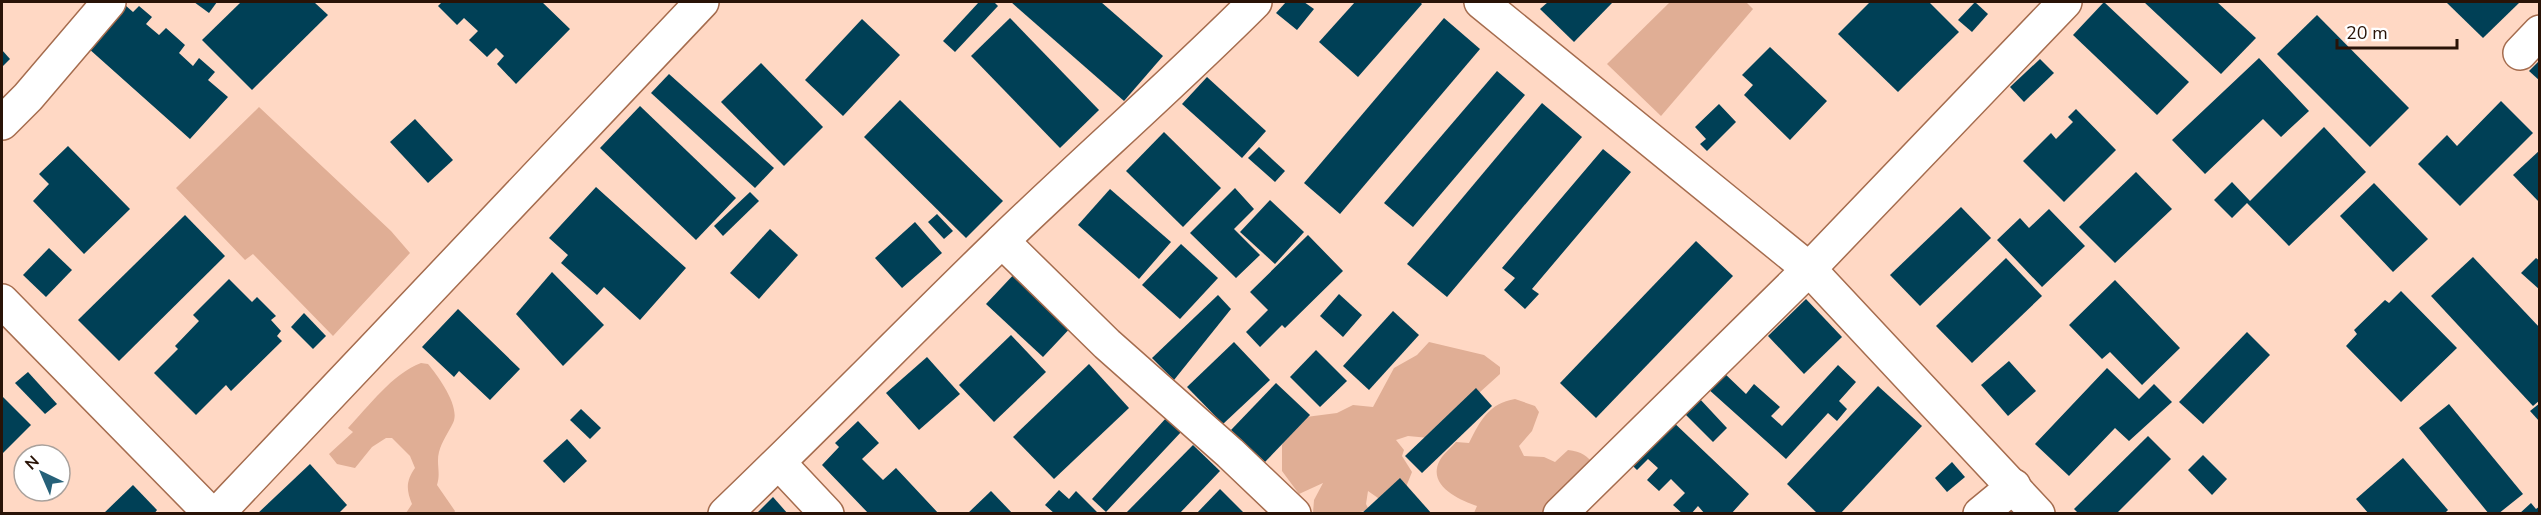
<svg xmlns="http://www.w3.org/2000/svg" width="2541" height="515" font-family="'Nunito Sans',sans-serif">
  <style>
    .green { fill: #e0ae95 }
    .building { fill: #004056 }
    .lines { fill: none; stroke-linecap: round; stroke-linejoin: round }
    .street-casing { stroke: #a56c4e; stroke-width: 36 }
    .street { stroke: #fff; stroke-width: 33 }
  </style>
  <rect width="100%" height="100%" fill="#ffd8c4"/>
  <g class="green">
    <polygon points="1670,2 1746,2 1753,9 1661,116 1607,64"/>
    <polygon points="259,107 391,231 410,253 333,336 253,254 245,260 176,188"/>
    <polygon points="1429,342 1484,355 1500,367 1500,374 1429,438 1408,436 1396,440 1404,450 1402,456 1412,472 1402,497 1378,498 1368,491 1366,504 1369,510 1356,513 1313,513 1314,500 1323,483 1299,494 1282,471 1282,445 1291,429 1306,417 1337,413 1353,405 1373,407 1394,368 1417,355"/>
    <path d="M421 363 428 364C438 376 461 407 453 423 448 433 442 441 439 452 436 463 441 473 437 485L455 511 454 513H406L412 504C406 489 406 481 415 468L410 456 392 438H386L372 447 355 468 337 464 329 454 353 432 348 428C369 406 392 374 421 363Z"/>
    <path d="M1515 399 1535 406 1539 412 1532 431 1519 446 1524 456 1544 457 1555 462 1568 450C1582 452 1587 455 1595 466L1549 514 1474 513 1477 506C1459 500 1426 485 1440 460 1443 454 1451 448 1456 442L1469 443C1480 421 1489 403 1515 399Z"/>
  </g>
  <g class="building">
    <polygon points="194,2 217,2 209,13"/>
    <polygon points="241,2 314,2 328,15 252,90 202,40"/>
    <polygon points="442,2 542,2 570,29 516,84 497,64 504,56 496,48 487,57 469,40 478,31 464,18 457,25 438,6"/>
    <polygon points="979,2 994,2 998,6 955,52 943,41"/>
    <polygon points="1011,2 1101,2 1163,56 1124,101"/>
    <polygon points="1286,2 1304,2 1314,9 1297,30 1276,13"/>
    <polygon points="1355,2 1420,2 1422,4 1358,77 1319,42"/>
    <polygon points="1548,2 1613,2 1574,42 1540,9"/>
    <polygon points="1870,2 1929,2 1959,32 1898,92 1838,34"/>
    <polygon points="1975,2 1988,14 1972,32 1958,20"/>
    <polygon points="2104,2 2189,82 2157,115 2073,35"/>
    <polygon points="2144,2 2217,2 2256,38 2221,74"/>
    <polygon points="2446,2 2520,2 2483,38"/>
    <polygon points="125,5 133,12 139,6 152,17 146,24 159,35 166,28 185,45 179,53 193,66 199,58 215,72 208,80 228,97 190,139 88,48"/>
    <polygon points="2317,15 2409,108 2370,147 2277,54"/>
    <polygon points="1010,18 1099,110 1060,148 971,56"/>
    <polygon points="1444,18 1480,49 1340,214 1304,183"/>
    <polygon points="862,19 900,55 843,116 805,80"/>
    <polygon points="1770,47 1827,101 1790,140 1744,95 1753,85 1742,75"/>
    <polygon points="2,50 10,59 2,67"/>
    <polygon points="2259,58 2309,111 2281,137 2263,119 2205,174 2172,140"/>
    <polygon points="2040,59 2054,73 2024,102 2010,87"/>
    <polygon points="2540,60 2540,81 2529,71"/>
    <polygon points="761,63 823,127 784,166 721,102"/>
    <polygon points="1497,71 1525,95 1413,227 1384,203"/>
    <polygon points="669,74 774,168 755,188 651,93"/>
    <polygon points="1207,77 1266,131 1242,158 1182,104"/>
    <polygon points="900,100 1003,201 966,238 864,137"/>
    <polygon points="2501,101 2533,133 2460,206 2418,164 2447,135 2457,146"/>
    <polygon points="1542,103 1582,137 1447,297 1407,264"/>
    <polygon points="1719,104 1736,122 1707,151 1700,144 1706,139 1695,127"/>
    <polygon points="640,106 736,198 696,240 600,148"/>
    <polygon points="2076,109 2116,150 2064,202 2023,161 2051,133 2056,139 2073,122 2068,117"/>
    <polygon points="415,119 453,160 428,183 390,142"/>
    <polygon points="2324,127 2366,172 2289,246 2247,203 2232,218 2214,200 2232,182 2250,201"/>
    <polygon points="1164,132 1221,188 1183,227 1126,171"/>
    <polygon points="68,146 130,209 84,254 33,201 49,184 39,174"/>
    <polygon points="1259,147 1285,171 1275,182 1248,158"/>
    <polygon points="1603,149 1631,172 1532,289 1539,294 1525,309 1504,290 1515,278 1502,268"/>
    <polygon points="2540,150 2540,203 2513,175"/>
    <polygon points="2136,172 2172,209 2115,263 2079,227"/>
    <polygon points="2374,183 2428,239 2393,272 2340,216"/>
    <polygon points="596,187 686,268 640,320 604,287 597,295 561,263 568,255 549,238"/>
    <polygon points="1235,188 1254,209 1234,229 1260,255 1236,278 1190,233"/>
    <polygon points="1110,189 1171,242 1139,279 1078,225"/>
    <polygon points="750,192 759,201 723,236 714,226"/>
    <polygon points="1270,200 1304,232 1275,264 1240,232"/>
    <polygon points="1961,207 1991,238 1920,306 1890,275"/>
    <polygon points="2049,209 2085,246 2042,287 1997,240 2020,218 2029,228"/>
    <polygon points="937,214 953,231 944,239 928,222"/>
    <polygon points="185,215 225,256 119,361 78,320"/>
    <polygon points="915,222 942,253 902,288 875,258"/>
    <polygon points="770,229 798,255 759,299 730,273"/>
    <polygon points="1308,235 1343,271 1285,328 1282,325 1260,347 1246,332 1268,310 1250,292"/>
    <polygon points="1696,241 1733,276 1596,418 1560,383"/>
    <polygon points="1181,244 1218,278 1180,319 1142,285"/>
    <polygon points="49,248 72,270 46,297 23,275"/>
    <polygon points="2473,257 2540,328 2540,400 2533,406 2431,296"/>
    <polygon points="2006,258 2042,296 1972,363 1936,326"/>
    <polygon points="2536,258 2540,261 2540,290 2521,273"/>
    <polygon points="1018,270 1075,323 1043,357 986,304"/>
    <polygon points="552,272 604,325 563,366 516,314"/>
    <polygon points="229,279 252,302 257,297 276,316 271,320 281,331 277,336 282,341 231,391 226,385 196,415 154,373 178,349 175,346 199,321 193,315"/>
    <polygon points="2115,280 2180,348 2142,385 2110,352 2102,359 2069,325"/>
    <polygon points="2401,291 2457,348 2401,402 2346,346 2357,334 2354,330 2385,300 2389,303"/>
    <polygon points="1339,294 1362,315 1343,337 1320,316"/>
    <polygon points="1218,295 1231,309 1174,380 1152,358"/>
    <polygon points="1806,299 1842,337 1804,374 1768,336"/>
    <polygon points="458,309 520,369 490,400 459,371 454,377 422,347"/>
    <polygon points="1393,311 1419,335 1369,390 1343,366"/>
    <polygon points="304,313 326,336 313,349 291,327"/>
    <polygon points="2247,332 2270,355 2203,424 2179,402"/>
    <polygon points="1011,335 1046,372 994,422 959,385"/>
    <polygon points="1234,342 1270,380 1223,424 1187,387"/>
    <polygon points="1316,350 1347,381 1320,407 1290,377"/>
    <polygon points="927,357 960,394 919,430 886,393"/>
    <polygon points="2009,361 2036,391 2008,416 1981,385"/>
    <polygon points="1089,364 1129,408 1054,479 1013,437"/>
    <polygon points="1838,365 1856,382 1839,401 1847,409 1837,421 1828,413 1786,459 1707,388 1722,371 1746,394 1754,384 1780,407 1771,416 1782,426"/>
    <polygon points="2107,368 2139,399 2154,384 2172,402 2129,441 2115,428 2069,476 2035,444"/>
    <polygon points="28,372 57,404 45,414 15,383"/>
    <polygon points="1276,383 1310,415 1265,462 1231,430"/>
    <polygon points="1878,386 1922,426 1840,514 1818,514 1787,484"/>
    <polygon points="1476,388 1492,406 1422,473 1405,456"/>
    <polygon points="2,396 31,425 2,454"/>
    <polygon points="1698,397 1727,428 1713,442 1683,412"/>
    <polygon points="2540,403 2540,422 2530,411"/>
    <polygon points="2449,404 2523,494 2498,514 2489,514 2419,428"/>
    <polygon points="581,409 601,428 590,439 570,420"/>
    <polygon points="1167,417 1182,431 1106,512 1092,499"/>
    <polygon points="1669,418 1749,494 1731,514 1705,514 1698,506 1691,514 1683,514 1673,505 1685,493 1671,479 1659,491 1647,480 1658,468 1648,459 1637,470 1628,461"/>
    <polygon points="858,421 879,443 862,459 883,480 896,468 939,514 869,514 822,465 839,447 835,443"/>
    <polygon points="2148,436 2171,459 2116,514 2079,514 2074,509"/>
    <polygon points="567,439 587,461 564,483 543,461"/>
    <polygon points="1193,445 1220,471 1179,514 1125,514"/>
    <polygon points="2203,455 2227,479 2212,495 2188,470"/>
    <polygon points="2403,458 2448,510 2444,514 2369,514 2356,499"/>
    <polygon points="1952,462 1965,477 1947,492 1935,478"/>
    <polygon points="310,464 347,505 338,514 257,514"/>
    <polygon points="1400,478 1432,514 1361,514"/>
    <polygon points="133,485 157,510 154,514 103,514"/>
    <polygon points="1220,489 1245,514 1196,514"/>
    <polygon points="1059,490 1069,499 1076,491 1099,514 1055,514 1045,505"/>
    <polygon points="991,491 1013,514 967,514"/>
    <polygon points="773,497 788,514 756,514"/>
    <polygon points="2531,503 2536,509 2540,506 2540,514 2519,514"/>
  </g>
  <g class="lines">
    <defs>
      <g id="street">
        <polyline points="1481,2 1809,269 2038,514"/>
        <polyline points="2520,53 2540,32"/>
        <polyline points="2,123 28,97 109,2"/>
        <polyline points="1002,241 1107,344 1230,453 1294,514"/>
        <polyline points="2,301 211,514"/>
        <polyline points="779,463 827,514"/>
        <polyline points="217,514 702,2"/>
        <path d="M725 514C820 423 910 330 1004 239 1087 159 1174 83 1255 2"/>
        <polyline points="1560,514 1809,269 2065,2"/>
        <polyline points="1980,514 2014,486"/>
      </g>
    </defs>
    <use href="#street" class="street-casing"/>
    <use href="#street" class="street"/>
  </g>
  <rect width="2541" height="515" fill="none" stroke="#291307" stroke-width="6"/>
  <g transform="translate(42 473) rotate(316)"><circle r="28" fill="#ffffff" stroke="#a9a19c" stroke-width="1.5"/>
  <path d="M0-4.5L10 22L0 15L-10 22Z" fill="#266179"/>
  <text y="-9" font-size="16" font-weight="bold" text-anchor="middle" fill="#291307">N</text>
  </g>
  <path d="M2337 39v9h120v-9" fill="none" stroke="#291307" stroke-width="3"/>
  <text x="2346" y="39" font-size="18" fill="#291307" stroke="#ffffff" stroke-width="4.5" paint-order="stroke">20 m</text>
</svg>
